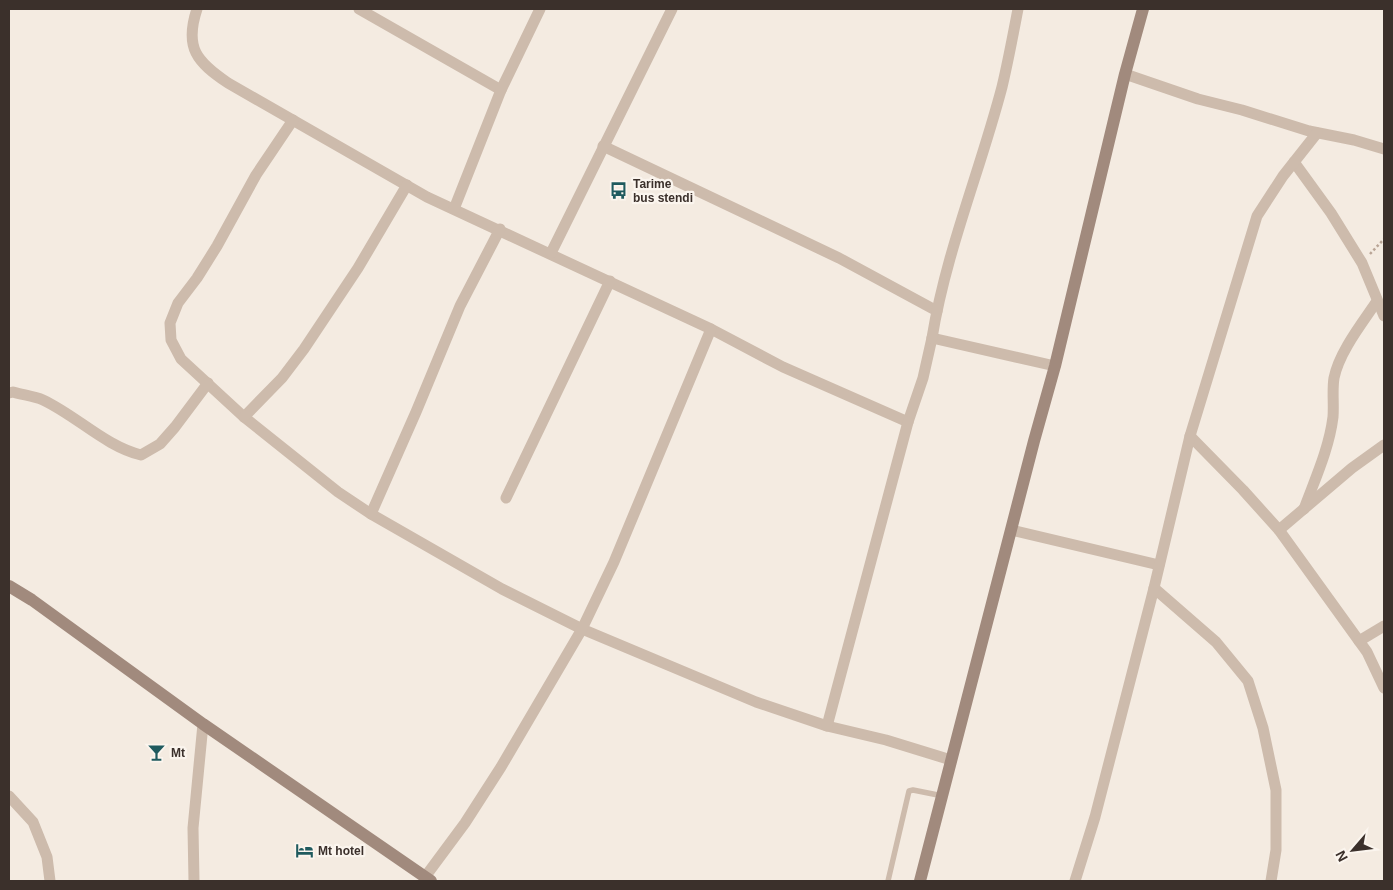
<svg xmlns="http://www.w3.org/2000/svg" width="1393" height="890" font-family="Arial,sans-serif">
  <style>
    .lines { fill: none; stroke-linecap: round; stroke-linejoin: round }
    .path { stroke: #b9a596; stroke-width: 2.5; stroke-dasharray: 2.5 2.5; stroke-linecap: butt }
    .service { stroke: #cdbbac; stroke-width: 5.5 }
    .minor { stroke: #cdbbac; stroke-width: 11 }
    .secondary { stroke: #a18a7d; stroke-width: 12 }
    .labels { text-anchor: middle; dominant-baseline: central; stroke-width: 4.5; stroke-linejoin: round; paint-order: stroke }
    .poi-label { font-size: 12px; font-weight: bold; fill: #3b302b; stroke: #fbf5ee; text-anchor: start }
  </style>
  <rect width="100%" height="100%" fill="#f4ebe1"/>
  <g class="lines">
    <polyline class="path" points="1370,254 1384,239"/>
    <polyline class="service" points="888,881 909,791 913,790 943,796"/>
    <g class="minor">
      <path d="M197 9C184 48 197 62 228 83L427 197 711 329 783 367 908 422 923 378 932 338 1055 366"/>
      <polyline points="359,9 501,90"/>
      <polyline points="1125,74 1198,99 1242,110 1309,131 1354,140 1384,149"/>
      <polyline points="293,120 256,175 217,246 197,278 178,303 170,323 171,340 181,359 244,417 338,492 371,514 502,589 582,629 756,702 827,726 886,740 951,760"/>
      <polyline points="603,146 839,258 937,311"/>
      <polyline points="1294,162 1331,213 1362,263 1384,316"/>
      <polyline points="454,209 501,90 540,9"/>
      <polyline points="551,253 672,9"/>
      <path d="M932 338C946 252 980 171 1002 87 1008 62 1013 35 1018 9"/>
      <path d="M9 393 13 392C23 395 34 396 43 400 77 416 105 446 141 455L160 444 175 427 208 383"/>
      <polyline points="244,417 282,378 304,349 358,268 407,185"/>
      <polyline points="1190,436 1243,490 1279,530 1367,652 1384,688"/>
      <polyline points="506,498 610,281"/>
      <path d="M1304 509C1315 479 1329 449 1333 417 1334 404 1332 390 1334 378 1339 352 1363 322 1377 301"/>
      <polyline points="371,514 416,412 460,306 500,229"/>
      <polyline points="1011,530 1159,565"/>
      <polyline points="1279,530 1352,468 1384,445"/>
      <polyline points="1154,588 1216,642 1248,681 1263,728 1276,790 1276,850 1271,881"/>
      <polyline points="1359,641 1384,626"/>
      <polyline points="827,726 908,422"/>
      <polyline points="9,796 33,822 47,857 50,881"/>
      <polyline points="425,877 465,823 501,767 582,629 614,562 711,329"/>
      <polyline points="194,881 193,828 203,724"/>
      <polyline points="1075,881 1095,817 1154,588 1190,436 1257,216 1283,176 1317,133"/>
    </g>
    <g class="secondary">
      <polyline points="9,586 32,600 203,724 431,881"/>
      <polyline points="920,881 1034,441 1055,366 1125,74 1143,9"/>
    </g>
  </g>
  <defs>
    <symbol id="bus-bare" viewBox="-9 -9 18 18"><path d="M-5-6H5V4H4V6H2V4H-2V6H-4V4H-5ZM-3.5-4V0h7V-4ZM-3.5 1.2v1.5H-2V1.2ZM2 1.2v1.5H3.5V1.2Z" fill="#1f5a5e" stroke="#fbf5ee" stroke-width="2.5" paint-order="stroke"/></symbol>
    <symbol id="bar-bare" viewBox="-9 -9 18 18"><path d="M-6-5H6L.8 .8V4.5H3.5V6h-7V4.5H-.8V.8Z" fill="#1f5a5e" stroke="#fbf5ee" stroke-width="2.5" paint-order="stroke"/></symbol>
    <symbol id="hotel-bare" viewBox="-9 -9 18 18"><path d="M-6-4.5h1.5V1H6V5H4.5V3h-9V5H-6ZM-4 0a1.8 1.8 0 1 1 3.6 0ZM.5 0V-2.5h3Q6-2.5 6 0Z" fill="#1f5a5e" stroke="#fbf5ee" stroke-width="2.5" paint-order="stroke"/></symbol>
  </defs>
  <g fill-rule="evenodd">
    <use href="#bus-bare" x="606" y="178" width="25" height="25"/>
    <use href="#bar-bare" x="144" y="740" width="25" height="25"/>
    <use href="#hotel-bare" x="292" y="838" width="25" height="25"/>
  </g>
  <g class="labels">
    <g class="poi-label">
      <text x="633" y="184">Tarime<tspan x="633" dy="14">bus stendi</tspan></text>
      <text x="171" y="753">Mt</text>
      <text x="318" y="851">Mt hotel</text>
    </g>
  </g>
  <rect width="1393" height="890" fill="none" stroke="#3b302b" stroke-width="20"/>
  <g transform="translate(1353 850) rotate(242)" stroke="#fbf5ee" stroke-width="4" paint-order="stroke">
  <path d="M0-4L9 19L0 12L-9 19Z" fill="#3b302b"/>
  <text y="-8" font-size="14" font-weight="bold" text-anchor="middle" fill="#3b302b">N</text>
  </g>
</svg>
